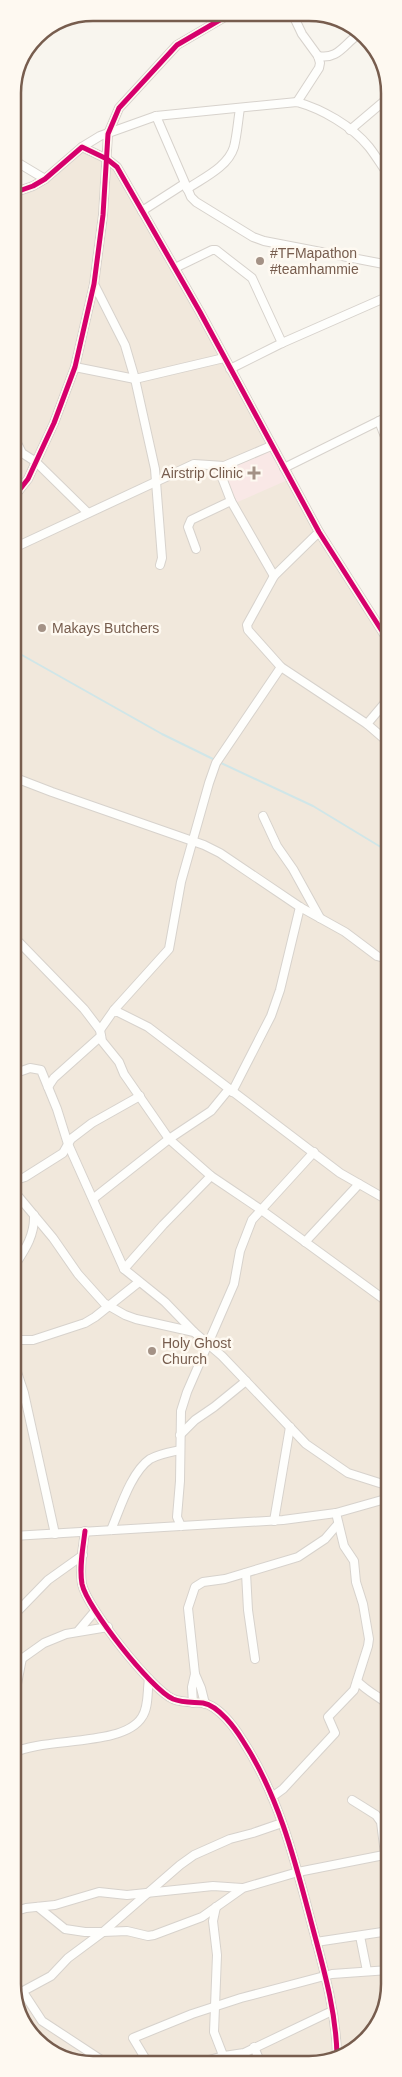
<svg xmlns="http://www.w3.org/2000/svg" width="402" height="2077" font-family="Helvetica,sans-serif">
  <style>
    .residential { fill: #f1e8dc }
    .medical { fill: #f9e8e6 }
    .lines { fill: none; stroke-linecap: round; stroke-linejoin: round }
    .stream { stroke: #d0e6e8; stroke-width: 2 }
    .minor-casing { stroke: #d7d2cc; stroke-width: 10 }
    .minor { stroke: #fefefc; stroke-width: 8 }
    .cycleway-casing { stroke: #fef9f1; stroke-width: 8 }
    .cycleway { stroke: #d6006c; stroke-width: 5 }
    .poi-dot { fill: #a49286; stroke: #fef9f1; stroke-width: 2 }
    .labels { text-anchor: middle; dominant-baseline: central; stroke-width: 5; stroke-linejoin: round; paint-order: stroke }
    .poi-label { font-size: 14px; fill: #775d4e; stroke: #fef9f1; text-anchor: start }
    .rim { fill: none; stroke: #775d4e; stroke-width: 2.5 }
  </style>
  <rect width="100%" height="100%" fill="#f8f5ee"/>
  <polygon class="residential" points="13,129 14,192 33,186 82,147 112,162 271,446 389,642 389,1989 366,2041 319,2064 77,2063 33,2037 13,1994"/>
  <polygon class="medical" points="271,446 290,479 233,504 222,471"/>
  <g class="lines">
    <g class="stream">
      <polyline points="13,650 162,734 215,760"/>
      <polyline points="219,762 313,806 389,852"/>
    </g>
    <defs>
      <g id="minor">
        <polyline points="293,15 302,34 318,56 320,63 319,68 297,102"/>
        <path d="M318 56C338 60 344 44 359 34"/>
        <polyline points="156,116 191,197 196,202 253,237 264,241 389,265"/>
        <polyline points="13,129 15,161 13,197"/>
        <polyline points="350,130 389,97"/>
        <path d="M82 147 100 136 156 116 297 102C322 109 352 126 369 147 376 156 382 166 389 176"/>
        <polyline points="15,161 45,179"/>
        <path d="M187 189C203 178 228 167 234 147 237 135 238 121 240 108"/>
        <polyline points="13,193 33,186 45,179 82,147 107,159 117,167 200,312 319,532 389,642"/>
        <polyline points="142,211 184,184"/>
        <polyline points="175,268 212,250 216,250 252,278 282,343"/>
        <polyline points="94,284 125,345 135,379 155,469 162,558 160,565"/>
        <polyline points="75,367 135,379 224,358"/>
        <polyline points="230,369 282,343 389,296"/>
        <polyline points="379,421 389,447"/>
        <polyline points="13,435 22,453 36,462 88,513"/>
        <polyline points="224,466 221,475 231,501 274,576"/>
        <polyline points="284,468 389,416"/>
        <polyline points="13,498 28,479 54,423 75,367 94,284 103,215 108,134 119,108 177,45 230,14"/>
        <polyline points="319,532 274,576 247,625 248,630 281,667 367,724 389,743"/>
        <polyline points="18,546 194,464 224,466 271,446"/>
        <polyline points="196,549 188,527 191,520 231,501"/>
        <polyline points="367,724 389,698"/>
        <polyline points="13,777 52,792 204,845 220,853 300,907 345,932 377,956 384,958 389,957"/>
        <polyline points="263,816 277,846 293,869 320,918"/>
        <polyline points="13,936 84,1009 100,1030 102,1041 119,1062 124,1074 169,1139 211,1176 260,1209 389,1303"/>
        <polyline points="114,1010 169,949 181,882 209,783 216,763 281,667"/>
        <polyline points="100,1030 114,1010 148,1027 340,1173 389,1201"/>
        <polyline points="13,1074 30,1068 41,1070 57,1109 68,1144 124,1269 165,1302 194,1332"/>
        <polyline points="48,1087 54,1078 101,1036"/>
        <polyline points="232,1092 271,1016 280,990 300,907"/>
        <polyline points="13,1181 25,1177 63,1153 71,1139 92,1123 140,1096"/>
        <polyline points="13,1190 53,1238 78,1274 104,1303 125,1315 136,1319 194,1332 222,1356 306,1444 348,1473 389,1486"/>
        <polyline points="94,1198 169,1139 211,1111 229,1089"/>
        <polyline points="305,1242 359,1184"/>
        <path d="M13 1268C24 1251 35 1236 34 1215"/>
        <polyline points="124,1269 163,1225 211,1176"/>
        <polyline points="13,1340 33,1340 85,1323 95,1317 139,1282"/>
        <polyline points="13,1360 24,1393 55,1534"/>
        <polyline points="180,1435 195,1420 214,1407 246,1381"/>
        <polyline points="274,1521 290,1427"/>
        <polyline points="181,1526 177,1517 180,1481 181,1411 187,1392 234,1284 240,1251 252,1220 314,1152"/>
        <path d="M111 1530C120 1509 131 1472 150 1459 159 1454 170 1452 180 1450"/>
        <path d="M85 1531C83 1548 79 1567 82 1584 87 1608 151 1689 173 1699 183 1703 193 1702 203 1703 219 1706 235 1728 243 1741 280 1798 296 1865 313 1929 324 1970 336 2012 337 2055"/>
        <polyline points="13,1536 283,1520 336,1513 389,1498"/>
        <polyline points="246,1573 248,1610 255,1659"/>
        <polyline points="13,1616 48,1580 83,1555"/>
        <polyline points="79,1630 95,1611"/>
        <polyline points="13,1665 44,1643 66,1634 108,1627"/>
        <polyline points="195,1674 201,1688 205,1704"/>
        <path d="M357 1681C368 1692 378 1696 389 1705"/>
        <polyline points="193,1703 192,1687 195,1674 188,1608 195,1587 203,1582 225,1579 298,1557 325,1539 338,1524"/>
        <polyline points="13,1705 22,1658"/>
        <path d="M13 1753C44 1737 124 1747 142 1717 149 1707 147 1691 149 1679"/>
        <polyline points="272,1797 283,1789 335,1733 328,1717 354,1690 368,1646 369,1639 363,1604 356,1582 354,1561 344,1546 336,1513"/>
        <polyline points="352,1800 376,1815 381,1822 389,1886"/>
        <polyline points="38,1907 65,1929 85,1932 103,1932 180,1865 194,1855 230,1839 253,1833 282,1823"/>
        <polyline points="216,1907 213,1921 217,1955 214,2032 226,2063"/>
        <polyline points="13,1912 26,1908 55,1905 99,1892 127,1895 213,1886 242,1888"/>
        <polyline points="360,1936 367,1971"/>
        <polyline points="316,1942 389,1931"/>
        <polyline points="23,1992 42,2021 106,2063"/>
        <polyline points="14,1996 51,1976 68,1958 103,1932 127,1931 148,1936 154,1935 202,1917 243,1888 298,1872 389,1854"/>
        <polyline points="254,2047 261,2064"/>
        <polyline points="148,2063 133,2038 192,2014 241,1998 332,1974 389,1970"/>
        <polyline points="197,2063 224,2056 244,2053 332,2011"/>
      </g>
    </defs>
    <use href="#minor" class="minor-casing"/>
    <use href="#minor" class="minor"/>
    <defs>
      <g id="cycleway">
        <polyline points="13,193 33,186 45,179 82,147 107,159 117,167 200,312 319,532 389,642"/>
        <polyline points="13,498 28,479 54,423 75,367 94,284 103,215 108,134 119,108 177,45 230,14"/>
        <path d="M85 1531C83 1548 79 1567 82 1584 87 1608 151 1689 173 1699 183 1703 193 1702 203 1703 219 1706 235 1728 243 1741 280 1798 296 1865 313 1929 324 1970 336 2012 337 2055"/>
      </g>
    </defs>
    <use href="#cycleway" class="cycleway-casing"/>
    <use href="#cycleway" class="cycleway"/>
  </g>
  <g class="poi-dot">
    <circle cx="260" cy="261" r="5"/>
    <path d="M251.5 465.5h5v5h5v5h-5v5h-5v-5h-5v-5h5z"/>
    <circle cx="42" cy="628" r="5"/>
    <circle cx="152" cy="1351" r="5"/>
  </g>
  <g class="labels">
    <g class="poi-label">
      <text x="270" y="253">#TFMapathon<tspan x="270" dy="16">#teamhammie</tspan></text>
      <text x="243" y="473" text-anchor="end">Airstrip Clinic</text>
      <text x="52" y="628">Makays Butchers</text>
      <text x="162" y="1343">Holy Ghost<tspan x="162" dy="16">Church</tspan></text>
    </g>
  </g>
  <path d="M0 0H402V2077H0ZM93 21H309A72 72 0 0 1 381 93V1984A72 72 0 0 1 309 2056H93A72 72 0 0 1 21 1984V93A72 72 0 0 1 93 21Z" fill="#fef9f1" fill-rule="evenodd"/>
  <path class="rim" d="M93 21H309A72 72 0 0 1 381 93V1984A72 72 0 0 1 309 2056H93A72 72 0 0 1 21 1984V93A72 72 0 0 1 93 21Z"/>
</svg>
